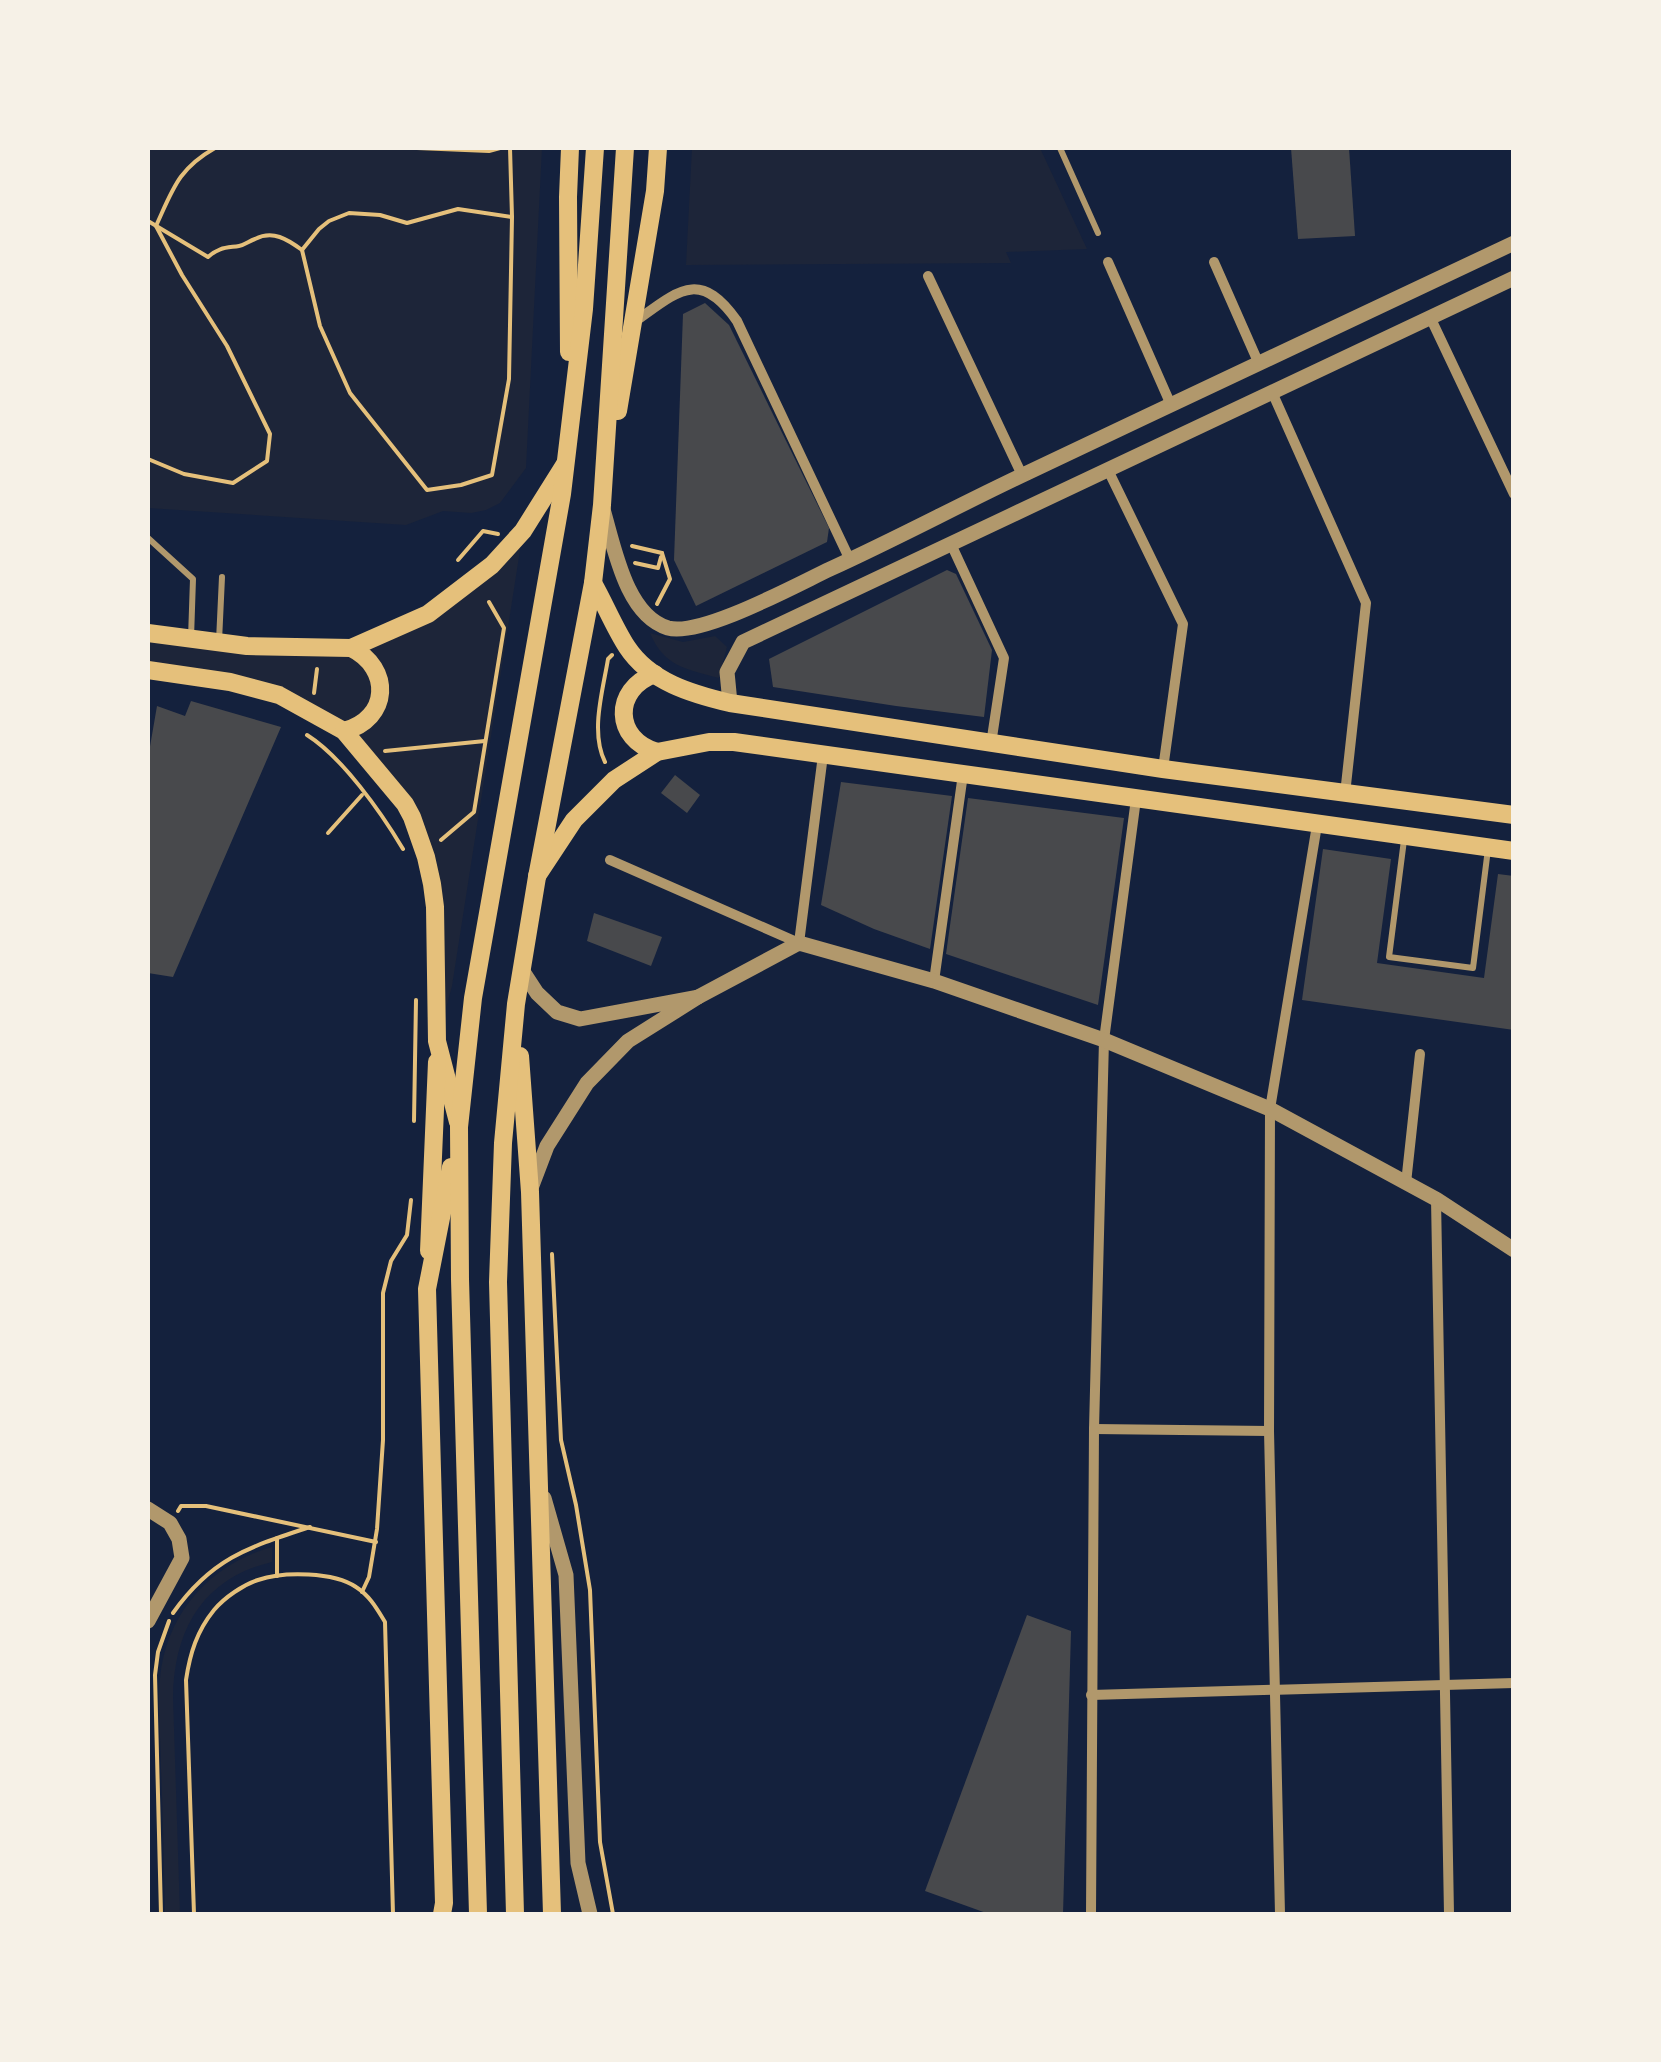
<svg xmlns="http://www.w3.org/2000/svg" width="1661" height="2062" font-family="Helvetica,sans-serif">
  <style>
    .green { fill: #1d2539 }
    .building { fill: #48494c }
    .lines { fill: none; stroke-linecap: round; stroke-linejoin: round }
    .path { stroke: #e5c07b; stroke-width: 4 }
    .service { stroke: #b1986c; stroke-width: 6 }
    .minor { stroke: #b1986c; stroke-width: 10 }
    .tertiary { stroke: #b1986c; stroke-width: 15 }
    .secondary { stroke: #e5c07b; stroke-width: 18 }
    .primary { stroke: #e5c07b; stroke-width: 18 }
  </style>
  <rect width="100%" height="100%" fill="#14213d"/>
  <g class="green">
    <polygon points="148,148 542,148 526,468 500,503 486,510 471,513 443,511 406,525 148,508"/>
    <polygon points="692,148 1040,148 1087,249 1006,252 1011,263 686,265"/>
    <polygon points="523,531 452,986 437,1041 435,907 412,817 344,731 279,695 148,670 148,633 352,648 428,614"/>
    <path d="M650 633 683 642 715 636 727 647 719 678C687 669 664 667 650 633Z"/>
    <path d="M272 1547V1562C203 1578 174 1630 173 1697L180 1914H165C164 1866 163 1818 161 1769 161 1739 157 1707 160 1678 166 1614 210 1564 272 1547Z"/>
  </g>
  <g class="building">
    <polygon points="1291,148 1349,148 1355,236 1298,239"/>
    <polygon points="705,303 729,325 829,528 827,542 696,606 674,560 683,314"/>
    <polygon points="947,570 956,574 992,650 984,717 896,706 773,687 769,659"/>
    <polygon points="191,701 281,727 173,977 148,973 148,758 157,706 185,716"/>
    <polygon points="675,775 700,795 687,813 661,793"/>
    <polygon points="841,782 952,796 930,949 874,929 821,905"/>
    <polygon points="968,798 1124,818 1098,1005 946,954"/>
    <polygon points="1323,849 1391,859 1377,963 1484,978 1498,874 1514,876 1514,1030 1302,1000"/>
    <polygon points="594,913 662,937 651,966 587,941"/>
    <polygon points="1027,1615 1071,1631 1063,1914 989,1914 925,1891"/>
  </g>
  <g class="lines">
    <g class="path">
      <polyline points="417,148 489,151 500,148"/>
      <path d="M148 221 208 257C219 247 226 248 239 246 245 245 249 241 255 239 273 230 287 239 302 250L319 229 329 221 349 213 380 215 407 223 458 209 512 217"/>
      <polyline points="302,250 320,326 350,393 427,490 461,485 492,475 509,379 512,217 510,148"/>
      <path d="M148 459 184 474 233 483 267 461 270 434 227 346 182 275 156 226C173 189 178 169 215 148"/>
      <polyline points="632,546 662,553"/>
      <polyline points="458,560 483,531 498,534"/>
      <polyline points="635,563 658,568 661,557"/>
      <polyline points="657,604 670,579 662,553"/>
      <polyline points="314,693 317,669"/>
      <path d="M307 735C342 757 381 812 403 849"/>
      <polyline points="385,751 485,741"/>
      <path d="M605 762C590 732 603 690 608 659L612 655"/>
      <polyline points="328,833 362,795"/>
      <polyline points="441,840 474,812 504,628 489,602"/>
      <polyline points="414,1121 416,1000"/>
      <polyline points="552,1254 561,1440 576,1505 590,1590 600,1842 613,1914"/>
      <polyline points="178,1511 181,1506 206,1506 376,1542"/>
      <polyline points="277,1576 277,1538"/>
      <polyline points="362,1592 369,1577 377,1529 383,1440 383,1293 391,1261 407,1235 411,1200"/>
      <path d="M173 1613C212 1558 249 1547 310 1527"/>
      <polyline points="161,1914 155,1675 158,1652 169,1621"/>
      <path d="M194 1914 186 1680C190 1653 197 1631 214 1610 225 1597 243 1585 258 1580 284 1571 334 1572 356 1587 370 1596 377 1609 385 1622L393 1914"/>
    </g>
    <g class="service">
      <polyline points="1060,148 1098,233"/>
      <polyline points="148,538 193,579 191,638"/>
      <polyline points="219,641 222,577"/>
      <polyline points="1404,840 1389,957 1473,968 1488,849"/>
    </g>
    <g class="minor">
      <polyline points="1108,262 1171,405"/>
      <polyline points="1214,262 1259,364"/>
      <polyline points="928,276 1022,475"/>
      <polyline points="1431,319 1514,494"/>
      <path d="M633 323C677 292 699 267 737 321L850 560"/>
      <polyline points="1272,392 1366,603 1345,794"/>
      <polyline points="1108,470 1183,624 1163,769"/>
      <polyline points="951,544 1004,658 991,744"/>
      <polyline points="610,860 799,943 823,755"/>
      <polyline points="934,981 963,774"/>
      <polyline points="1406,1183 1420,1054"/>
      <polyline points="1436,1199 1449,1914"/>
      <polyline points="1094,1429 1269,1431"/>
      <polyline points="1091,1695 1514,1683"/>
      <polyline points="1091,1914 1094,1429 1104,1040 1136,799"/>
      <polyline points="1280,1914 1269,1431 1270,1109 1317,825"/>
    </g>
    <g class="tertiary">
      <path d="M602 506C614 545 625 615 668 628 701 637 796 585 830 569 896 539 961 504 1027 473 1189 396 1351 320 1514 243"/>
      <polyline points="730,703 727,672 743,642 1514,278"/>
      <polyline points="522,970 537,993 557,1012 580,1019 698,997 628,1041 587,1083 547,1146 531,1188"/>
      <polyline points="698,997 799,943 934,981 1104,1040 1270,1109 1436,1199 1514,1250"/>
      <polyline points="544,1498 566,1575 578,1863 590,1914"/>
      <polyline points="148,1509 170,1523 179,1539 182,1558 148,1621"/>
    </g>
    <g class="secondary">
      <path d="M593 583C605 604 614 627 627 647 650 682 692 694 730 703L1163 769 1514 815"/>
      <polyline points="148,633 247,646 351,648 428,614 492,565 523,531 565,464"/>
      <polyline points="148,670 230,682 279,695 344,731 405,804 412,817 426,857 432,884 435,907 437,1041 458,1122"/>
      <path d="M655 674C612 689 614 740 657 752"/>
      <path d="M344 731C390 719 392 668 351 648"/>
      <polyline points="537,876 574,820 614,780 657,752 709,742 734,742 1514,851"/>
      <polyline points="429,1251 437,1062"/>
    </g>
    <g class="primary">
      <polyline points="569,352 568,197 570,148"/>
      <polyline points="618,411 655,191 658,148"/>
      <polyline points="520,1056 530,1192 552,1914"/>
      <polyline points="442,1914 444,1903 427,1289 451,1167"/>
      <polyline points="478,1914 460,1279 459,1127 473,998 562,494 584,309 595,148"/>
      <polyline points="515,1914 498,1282 503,1143 516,1004 537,877 593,583 602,505 625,148"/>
    </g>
  </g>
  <rect width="1661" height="2062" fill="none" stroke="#f6f1e7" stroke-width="300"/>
</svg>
